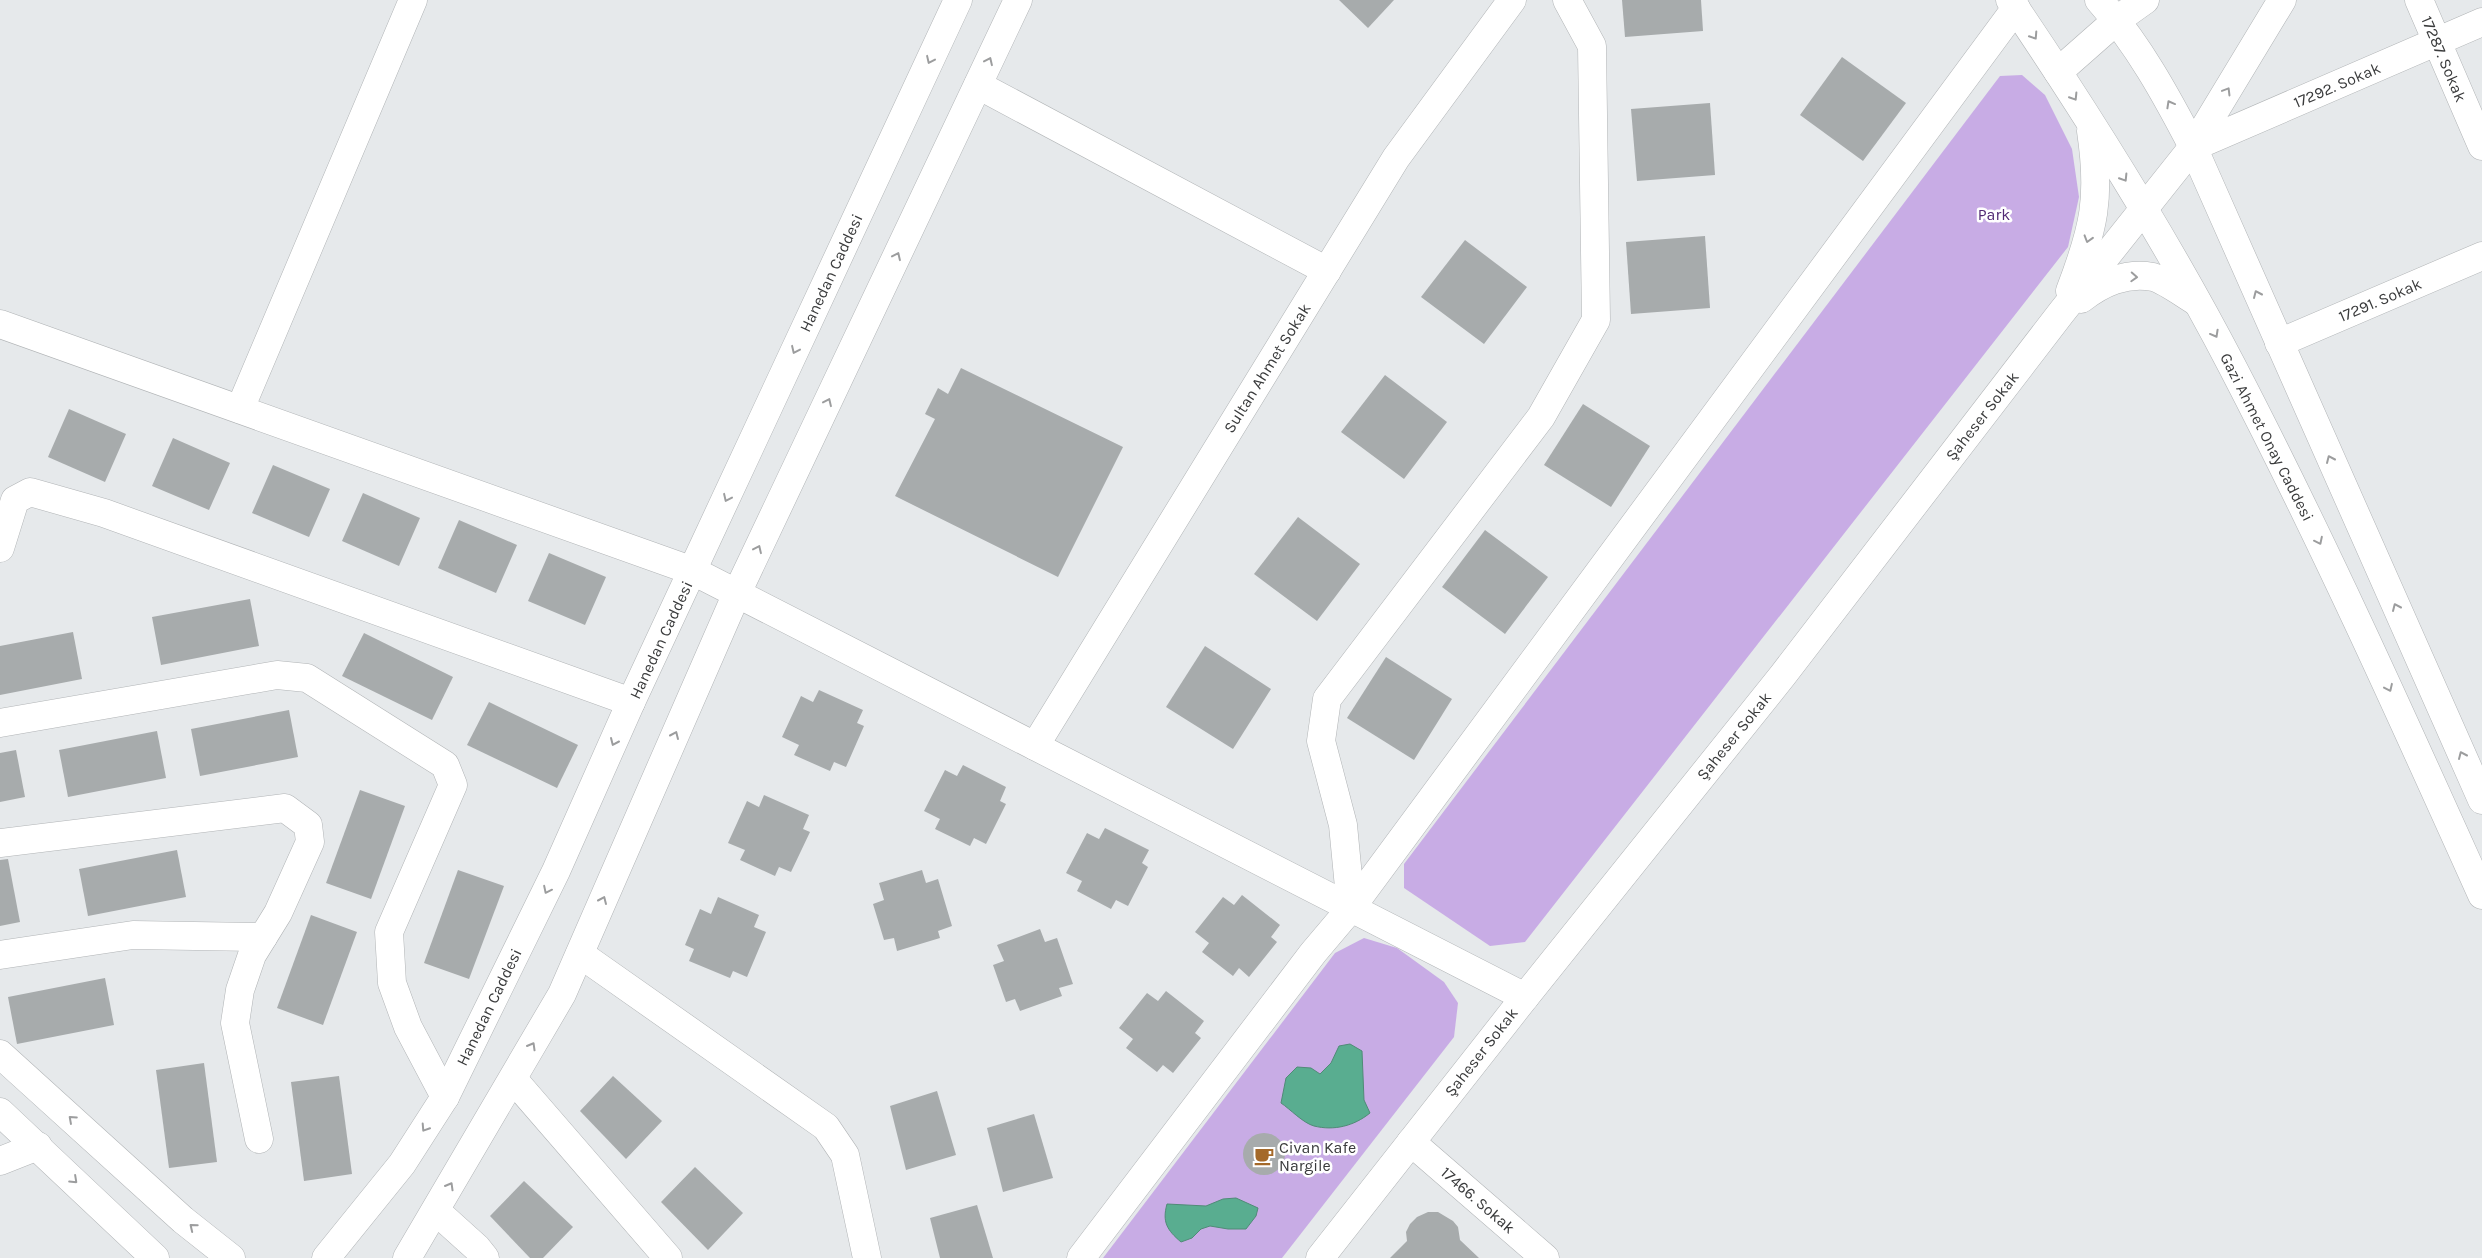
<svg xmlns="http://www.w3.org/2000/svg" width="2482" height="1258" font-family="Karla,sans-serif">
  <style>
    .green { fill: #c8ace5 }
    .water { fill: #59ad90; stroke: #508b77 }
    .building { fill: #a7abac }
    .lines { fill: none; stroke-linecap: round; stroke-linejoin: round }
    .minor-casing { stroke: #b1b4b6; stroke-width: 29 }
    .minor { stroke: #fff; stroke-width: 28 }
    .oneway { stroke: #9c9d9e }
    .labels { text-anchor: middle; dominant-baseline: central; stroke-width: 5; stroke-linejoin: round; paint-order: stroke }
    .street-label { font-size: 16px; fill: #3a3b3c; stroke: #fff }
    .park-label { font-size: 16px; fill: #522a74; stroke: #fff }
    .poi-label { font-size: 16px; fill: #3a3b3c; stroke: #fff; text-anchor: start }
  </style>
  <rect width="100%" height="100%" fill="#e6e9eb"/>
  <g class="green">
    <polygon points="2022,75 2045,95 2072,149 2079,197 2068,247 1525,942 1490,946 1404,888 1404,864 2000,76"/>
    <polygon points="1364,938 1397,948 1444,982 1458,1003 1454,1037 1282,1258 1103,1258 1335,953"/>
  </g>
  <g class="water">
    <path d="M1350 1044 1362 1051 1364 1100 1370 1113C1354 1126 1334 1131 1314 1126 1303 1123 1290 1109 1281 1103L1286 1078 1297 1067 1311 1068 1320 1074 1331 1063 1339 1046Z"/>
    <path d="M1236 1198 1258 1208 1256 1216 1246 1229H1228L1210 1226 1201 1229 1192 1238 1181 1242C1167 1230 1162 1222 1167 1204L1206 1206 1223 1199Z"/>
  </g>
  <g class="building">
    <polygon points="1339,0 1394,0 1368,28"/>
    <polygon points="1622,0 1701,0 1703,31 1625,37"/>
    <polygon points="1842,57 1906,103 1863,161 1800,115"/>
    <polygon points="1710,103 1715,175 1637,181 1631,109"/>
    <polygon points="1705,236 1710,308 1631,314 1626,242"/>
    <polygon points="1465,240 1527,287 1484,344 1421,297"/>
    <polygon points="961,368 1123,447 1058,577 895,496 935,419 925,414 938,388 948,394"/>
    <polygon points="1385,375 1447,422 1404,479 1341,432"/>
    <polygon points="1583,404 1650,446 1611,507 1544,465"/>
    <polygon points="69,409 126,434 105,482 48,457"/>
    <polygon points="173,438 230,463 209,510 152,486"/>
    <polygon points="273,465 330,489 309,537 252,513"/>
    <polygon points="363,493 420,518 399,566 342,541"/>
    <polygon points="1298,517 1360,564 1317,621 1254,574"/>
    <polygon points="459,520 517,545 496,593 438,568"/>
    <polygon points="1485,530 1548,577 1505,634 1442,587"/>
    <polygon points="549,553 606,577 585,625 528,601"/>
    <polygon points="250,599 259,646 161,665 152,617"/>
    <polygon points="73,632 82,679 0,695 0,646"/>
    <polygon points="364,633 453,677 432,720 342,676"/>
    <polygon points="1205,646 1271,689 1233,749 1166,707"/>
    <polygon points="1386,657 1452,699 1414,760 1347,718"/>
    <polygon points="819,690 863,710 857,723 864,726 846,767 834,762 830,771 794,755 799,745 782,737 801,696 813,702"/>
    <polygon points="489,702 578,745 557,788 467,745"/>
    <polygon points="289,710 298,757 200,776 191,729"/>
    <polygon points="157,731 166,778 68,797 59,750"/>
    <polygon points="16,750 25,797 0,802 0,753"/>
    <polygon points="963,765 1006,787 1000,801 1006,804 986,844 974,838 970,846 935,829 940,819 924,811 945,770 957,776"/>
    <polygon points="360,790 405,806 371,899 326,883"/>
    <polygon points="764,795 809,815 803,829 810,832 791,872 779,867 775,876 740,860 745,850 728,843 747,801 759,807"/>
    <polygon points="1105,828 1149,850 1142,863 1148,867 1128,906 1116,900 1111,909 1077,891 1082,881 1066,873 1087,833 1099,839"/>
    <polygon points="177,850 186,897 88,916 79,869"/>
    <polygon points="8,859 20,922 0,926 0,860"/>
    <polygon points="458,870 504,886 469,979 424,963"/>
    <polygon points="922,870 926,883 938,879 952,926 938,931 940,938 897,951 894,938 884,940 873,904 884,900 879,883"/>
    <polygon points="1242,895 1280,925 1271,937 1277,942 1249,977 1239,968 1233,976 1202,952 1209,943 1195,932 1223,897 1234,905"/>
    <polygon points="718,897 759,915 754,927 766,932 747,977 733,971 730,978 689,961 694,949 685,945 700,909 711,914"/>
    <polygon points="311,915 357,932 323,1025 277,1008"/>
    <polygon points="1040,929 1045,942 1057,938 1073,984 1059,988 1062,996 1020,1011 1015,999 1006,1002 993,965 1004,961 997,945"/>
    <polygon points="105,978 114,1025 17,1044 8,997"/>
    <polygon points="1166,991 1204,1021 1195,1033 1201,1038 1173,1073 1163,1065 1157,1072 1126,1048 1133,1039 1119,1028 1147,993 1158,1001"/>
    <polygon points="204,1063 217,1162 169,1168 156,1070"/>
    <polygon points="339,1076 352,1174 304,1181 291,1082"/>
    <polygon points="613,1076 662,1121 626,1159 580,1111"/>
    <polygon points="937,1091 956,1155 906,1170 890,1106"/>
    <polygon points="1034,1114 1053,1178 1003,1192 987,1128"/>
    <circle cx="1264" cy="1154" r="21"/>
    <polygon points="695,1167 743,1213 708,1250 661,1202"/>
    <polygon points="524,1181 573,1227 543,1258 530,1258 490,1216"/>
    <polygon points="977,1205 993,1258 940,1258 930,1218"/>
    <polygon points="1428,1212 1438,1212 1453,1221 1458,1227 1460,1240 1479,1258 1390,1258 1407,1241 1406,1232 1410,1224 1417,1217"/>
  </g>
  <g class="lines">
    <defs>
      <g id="minor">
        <path d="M2010 0C2090 118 2166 239 2232 366 2322 539 2402 717 2482 895"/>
        <path d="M2099 0C2138 44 2166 95 2193 147L2482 800"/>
        <polyline points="2419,0 2482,146"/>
        <polyline points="2058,72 2117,20 2145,0"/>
        <polyline points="978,85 1327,271"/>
        <polyline points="2193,147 2482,22"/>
        <path d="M2070 291C2094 228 2101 198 2091 131"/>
        <path d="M2081 299C2102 283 2125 272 2153 277 2165 280 2185 295 2197 302"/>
        <polyline points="0,324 693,571 1525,997"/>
        <polyline points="2279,343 2482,256"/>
        <polyline points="240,409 413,0"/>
        <polyline points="0,548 15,500 30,492 104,513 631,702"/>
        <polyline points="0,723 277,675 307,678 445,765 453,785 389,932 392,983 408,1027 445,1097"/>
        <polyline points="1035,746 1396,158 1512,0"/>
        <polyline points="0,843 285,808 308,825 310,842 278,913 252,955 240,990 235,1023 259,1139"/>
        <polyline points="1351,908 1343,825 1321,741 1327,699 1541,417 1596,320 1592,46 1567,0"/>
        <polyline points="580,954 826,1127 845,1155 867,1258"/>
        <polyline points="0,955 133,935 263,937"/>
        <polyline points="0,1054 183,1220 231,1258"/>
        <polyline points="513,1079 668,1258"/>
        <polyline points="0,1112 155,1258"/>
        <polyline points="1411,1142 1545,1258"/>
        <polyline points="0,1161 38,1146"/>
        <polyline points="436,1211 477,1248 485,1258"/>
        <polyline points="326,1258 402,1164 445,1097 556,871 631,702 958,0"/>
        <polyline points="407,1258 562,994 737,593 1018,0"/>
        <polyline points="1081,1258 1313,953 1351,908 2016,8"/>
        <polyline points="1320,1258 1525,997 1783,675 2061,313 2193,147 2282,0"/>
      </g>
    </defs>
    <use href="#minor" class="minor-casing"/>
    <use href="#minor" class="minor"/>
  </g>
  <defs><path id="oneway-chevron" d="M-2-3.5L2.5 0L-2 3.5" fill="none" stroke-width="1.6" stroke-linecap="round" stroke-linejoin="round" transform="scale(1.25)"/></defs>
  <g class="oneway">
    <use href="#oneway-chevron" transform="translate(2034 36) rotate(57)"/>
    <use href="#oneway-chevron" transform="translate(930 60) rotate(115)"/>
    <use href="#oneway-chevron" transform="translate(989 61) rotate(-65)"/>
    <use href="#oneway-chevron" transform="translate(2227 91) rotate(-59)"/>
    <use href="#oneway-chevron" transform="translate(2074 97) rotate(58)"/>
    <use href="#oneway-chevron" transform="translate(2170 104) rotate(-119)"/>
    <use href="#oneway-chevron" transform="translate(2124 178) rotate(58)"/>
    <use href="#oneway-chevron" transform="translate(2088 239) rotate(107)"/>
    <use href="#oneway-chevron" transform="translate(897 256) rotate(-65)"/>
    <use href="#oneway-chevron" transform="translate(2134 277) rotate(3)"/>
    <use href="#oneway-chevron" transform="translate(2257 294) rotate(-114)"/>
    <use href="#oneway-chevron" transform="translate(2215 334) rotate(61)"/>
    <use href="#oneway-chevron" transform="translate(795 350) rotate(115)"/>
    <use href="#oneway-chevron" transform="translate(828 402) rotate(-65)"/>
    <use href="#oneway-chevron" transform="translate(2330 459) rotate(-114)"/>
    <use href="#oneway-chevron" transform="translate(727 498) rotate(115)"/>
    <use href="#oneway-chevron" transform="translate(2319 541) rotate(64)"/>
    <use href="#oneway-chevron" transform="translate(758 549) rotate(-65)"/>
    <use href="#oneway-chevron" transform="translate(2396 607) rotate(-114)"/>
    <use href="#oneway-chevron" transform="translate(2389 688) rotate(65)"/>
    <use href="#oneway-chevron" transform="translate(675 735) rotate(-66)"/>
    <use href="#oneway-chevron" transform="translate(614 742) rotate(114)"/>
    <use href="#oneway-chevron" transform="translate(2462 755) rotate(-114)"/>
    <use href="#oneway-chevron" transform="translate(547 890) rotate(116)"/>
    <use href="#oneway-chevron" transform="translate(603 900) rotate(-66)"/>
    <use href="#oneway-chevron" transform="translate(532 1046) rotate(-60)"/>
    <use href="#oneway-chevron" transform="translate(72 1119) rotate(-138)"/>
    <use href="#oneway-chevron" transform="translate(425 1128) rotate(123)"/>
    <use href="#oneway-chevron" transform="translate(74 1180) rotate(43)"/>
    <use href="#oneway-chevron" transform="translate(450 1186) rotate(-60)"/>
    <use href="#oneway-chevron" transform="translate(193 1227) rotate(-141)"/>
  </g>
  <defs>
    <symbol id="cafe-bare" viewBox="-9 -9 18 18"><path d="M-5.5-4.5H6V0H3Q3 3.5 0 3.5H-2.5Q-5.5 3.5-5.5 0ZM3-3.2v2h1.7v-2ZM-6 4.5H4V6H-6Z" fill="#a4692a" stroke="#fff" stroke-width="2.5" paint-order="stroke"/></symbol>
  </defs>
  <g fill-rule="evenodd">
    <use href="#cafe-bare" x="1250" y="1142" width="28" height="28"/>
  </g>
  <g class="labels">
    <g class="street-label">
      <text transform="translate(2444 59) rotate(67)">17287. Sokak</text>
      <text transform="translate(2337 85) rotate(-23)">17292. Sokak</text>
      <text transform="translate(831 273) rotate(-65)">Hanedan Caddesi</text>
      <text transform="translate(2380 300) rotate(-23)">17291. Sokak</text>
      <text transform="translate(1267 368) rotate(-58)">Sultan Ahmet Sokak</text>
      <text transform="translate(1982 416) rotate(-52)">Şaheser Sokak</text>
      <text transform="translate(2267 437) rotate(63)">Gazi Ahmet Onay Caddesi</text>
      <text transform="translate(661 640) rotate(-65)">Hanedan Caddesi</text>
      <text transform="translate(1734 736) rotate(-51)">Şaheser Sokak</text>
      <text transform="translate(489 1007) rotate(-64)">Hanedan Caddesi</text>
      <text transform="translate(1481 1052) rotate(-52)">Şaheser Sokak</text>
      <text transform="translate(1478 1200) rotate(41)">17466. Sokak</text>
    </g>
    <g class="park-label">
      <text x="1994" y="214">Park</text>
    </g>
    <g class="poi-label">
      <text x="1279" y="1147">Civan Kafe<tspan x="1279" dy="18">Nargile</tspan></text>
    </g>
  </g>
</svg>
